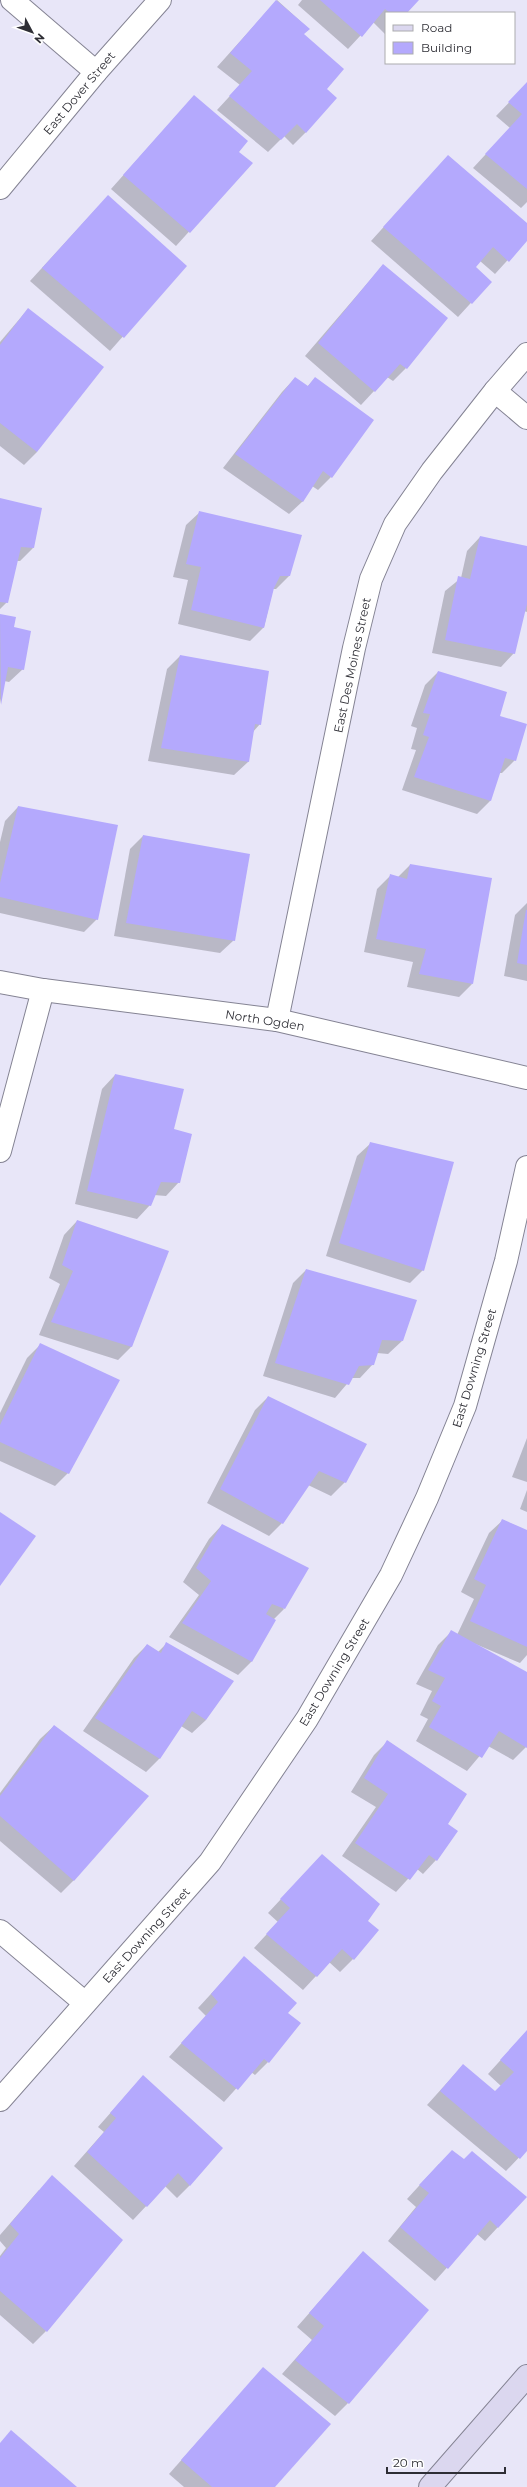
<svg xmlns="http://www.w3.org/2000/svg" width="527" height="2487" font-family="Montserrat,sans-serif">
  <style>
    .shadow { fill: #0003 }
    .building { fill: #b4a9fd }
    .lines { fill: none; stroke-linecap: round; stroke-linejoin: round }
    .street-casing { stroke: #848393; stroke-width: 24 }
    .secondary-casing { stroke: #848393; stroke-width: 24 }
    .street { stroke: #fff; stroke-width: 22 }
    .secondary { stroke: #dbd7ef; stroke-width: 22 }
    .labels { text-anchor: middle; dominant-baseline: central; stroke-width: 3; stroke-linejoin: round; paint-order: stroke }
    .street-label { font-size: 12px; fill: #2e2e35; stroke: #fff }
  </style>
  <rect width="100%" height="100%" fill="#e8e6f8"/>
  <g class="shadow">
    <polygon points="277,0 309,29 303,34 326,89 306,132 293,145 284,136 268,152 217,110 240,85 217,67"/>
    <polygon points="302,0 417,0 405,13 386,13 385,34 373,22 348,49 298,5"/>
    <polygon points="527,84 527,202 521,208 473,168 510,128 496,116"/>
    <polygon points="194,96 237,152 251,163 176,246 111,189"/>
    <polygon points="448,156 527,224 527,239 495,274 480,261 475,267 490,282 458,317 371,241"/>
    <polygon points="95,210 185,266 110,351 30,281"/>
    <polygon points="383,265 406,368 393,381 387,377 361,405 305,356"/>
    <polygon points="28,309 37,452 24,465 0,446 0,342"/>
    <polygon points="295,378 307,387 315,378 331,477 318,490 312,486 303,501 289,514 223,468 282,392"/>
    <polygon points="0,499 33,548 20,561 17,561 7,602 0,609"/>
    <polygon points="200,512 290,575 276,589 273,589 264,627 250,641 178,624 188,580 173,577 186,525"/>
    <polygon points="480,537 527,547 527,612 524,611 514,653 501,667 432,653 445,591 461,578 467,551"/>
    <polygon points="0,616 15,618 13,628 23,669 9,682 4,681 0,704"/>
    <polygon points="180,656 260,724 253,732 248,762 234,775 148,761 167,669"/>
    <polygon points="438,672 499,717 515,760 502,773 499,773 490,801 477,814 402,790 416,750 411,749 417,728 411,726 425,685"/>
    <polygon points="18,807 97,919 84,932 0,913 0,842 5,821"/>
    <polygon points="143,836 234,940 220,953 114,936 130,849"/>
    <polygon points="410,865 472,984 459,997 407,987 413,962 364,952 377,889 390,876 398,877"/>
    <polygon points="527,903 527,981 504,976 515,915"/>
    <polygon points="115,1075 173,1129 179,1182 166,1196 154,1195 150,1205 137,1219 75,1204 102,1089"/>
    <polygon points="371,1143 423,1270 410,1283 326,1256 357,1156"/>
    <polygon points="77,1221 167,1252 131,1347 118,1360 39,1335 60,1284 49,1278 64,1235"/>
    <polygon points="306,1270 402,1341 388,1354 377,1353 373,1364 360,1378 352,1378 335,1398 263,1376 293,1283"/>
    <polygon points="41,1344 68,1473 55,1486 0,1461 0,1413 27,1358"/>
    <polygon points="268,1397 345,1482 331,1496 308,1485 282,1523 269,1536 207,1503 255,1410"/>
    <polygon points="527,1438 527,1482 512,1477"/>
    <polygon points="527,1490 527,1512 520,1509"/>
    <polygon points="503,1520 527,1531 527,1655 520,1663 466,1640 527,1673 527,1746 513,1760 488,1746 467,1771 416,1741 428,1719 420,1715 432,1691 416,1684 438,1645 451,1632 457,1635 474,1599 461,1592 489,1533"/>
    <polygon points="222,1525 284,1609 274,1619 251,1662 238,1675 169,1637 199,1595 183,1582 209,1539"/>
    <polygon points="167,1643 206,1720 192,1733 181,1726 159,1759 146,1772 83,1731 134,1658 147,1645 158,1652"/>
    <polygon points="54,1726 74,1880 61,1893 0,1841 0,1793 40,1739"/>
    <polygon points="387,1742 447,1824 436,1860 423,1874 417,1869 396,1892 342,1856 376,1807 351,1792 374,1755"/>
    <polygon points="322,1855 367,1921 353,1959 340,1972 329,1962 303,1990 254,1948 278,1922 268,1913"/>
    <polygon points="244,1958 268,2062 255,2075 251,2072 224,2102 169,2057 206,2016 198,2008"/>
    <polygon points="527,2031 527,2149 506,2171 427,2105 463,2065 495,2093 501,2086 488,2074"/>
    <polygon points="143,2076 190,2185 177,2198 165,2186 133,2220 74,2166 104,2132 98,2127"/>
    <polygon points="439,2164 498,2227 485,2241 477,2234 435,2281 388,2241 416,2207 407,2199"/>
    <polygon points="39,2190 46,2331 33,2344 0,2315 0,2256 6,2248 0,2241 0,2235"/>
    <polygon points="363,2252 348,2403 335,2416 282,2374 312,2340 297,2327"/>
    <polygon points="263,2368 274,2487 184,2487 169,2474"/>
  </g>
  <g class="building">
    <polygon points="276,0 310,29 304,34 344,69 327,89 337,98 306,133 297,124 281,140 229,96 252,71 230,53"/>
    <polygon points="320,0 419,0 407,13 390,13 385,9 362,37"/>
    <polygon points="527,82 527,189 485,154 522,114 508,102"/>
    <polygon points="194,95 248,141 239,152 253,163 190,233 123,175"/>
    <polygon points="448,155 527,223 527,241 509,262 493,247 476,267 492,282 472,304 383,227"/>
    <polygon points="108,195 187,266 124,338 42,268"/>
    <polygon points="383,264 448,318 407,369 400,364 375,392 318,343"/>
    <polygon points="28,308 104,367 37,452 0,423 0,345"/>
    <polygon points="295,377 308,386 315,377 374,420 332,478 323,471 303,502 235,454"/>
    <polygon points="0,498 42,508 34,548 21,547 8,603 0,602"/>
    <polygon points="199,511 302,535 290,576 280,576 274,588 264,628 191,610 201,567 186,564"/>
    <polygon points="480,536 527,546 527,604 515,654 445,640 458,576 470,579"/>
    <polygon points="0,614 16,617 14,627 31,631 24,670 8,667 1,705"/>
    <polygon points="180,655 269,671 261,725 255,724 249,762 161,748"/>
    <polygon points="438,671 507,692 500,716 527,724 516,761 505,758 491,801 414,777 429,737 423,735 430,714 423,713"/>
    <polygon points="18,806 118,825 98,920 0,897 0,883"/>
    <polygon points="143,835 250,854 235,941 126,923"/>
    <polygon points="410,864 492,878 473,984 419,974 426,949 376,939 390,874 407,879"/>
    <polygon points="526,910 527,910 527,965 517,963"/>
    <polygon points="115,1074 184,1089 174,1129 192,1134 180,1183 161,1182 151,1206 87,1191"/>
    <polygon points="370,1142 454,1162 424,1271 339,1243"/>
    <polygon points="77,1220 169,1251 132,1347 51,1322 73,1271 62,1265"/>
    <polygon points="306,1269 417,1300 403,1341 382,1340 374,1365 359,1366 349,1385 275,1363"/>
    <polygon points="40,1343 120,1380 69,1474 0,1442 0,1425"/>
    <polygon points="268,1396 367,1444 346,1483 319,1471 283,1524 220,1489"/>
    <polygon points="0,1512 36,1536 0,1586"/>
    <polygon points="502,1519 527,1530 527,1647 470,1621 486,1585 474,1579"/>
    <polygon points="222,1524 309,1568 285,1609 272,1604 266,1614 276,1620 252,1662 182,1623 211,1581 196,1568"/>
    <polygon points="451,1630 527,1672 527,1748 499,1731 482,1758 429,1727 441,1706 432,1701 445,1678 428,1670"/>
    <polygon points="166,1642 234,1681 206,1720 192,1711 160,1759 95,1718 147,1644 161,1653"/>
    <polygon points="54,1725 149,1796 74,1881 0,1816 0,1796"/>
    <polygon points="387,1740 467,1794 448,1824 458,1831 437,1861 429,1855 410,1880 355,1843 388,1794 364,1778"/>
    <polygon points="322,1854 380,1904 368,1921 379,1930 354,1960 342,1949 317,1977 266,1934 290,1908 280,1899"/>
    <polygon points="244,1956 297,2003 288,2013 301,2023 269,2063 264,2059 238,2090 181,2043 218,2002 211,1994"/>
    <polygon points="527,2030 527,2151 520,2159 440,2091 463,2064 495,2091 514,2072 500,2060"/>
    <polygon points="143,2075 223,2148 190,2186 178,2173 147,2207 87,2152 116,2118 110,2113"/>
    <polygon points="452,2150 464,2159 472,2151 527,2197 498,2228 490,2220 448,2269 400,2227 429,2193 419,2185"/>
    <polygon points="52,2175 123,2240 47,2332 0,2291 0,2258 19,2234 10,2224"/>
    <polygon points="363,2251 429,2310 349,2404 295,2360 324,2326 309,2313"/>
    <polygon points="263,2367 331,2424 275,2487 212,2487 181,2460"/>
    <polygon points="11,2430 77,2487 0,2487 0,2443"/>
  </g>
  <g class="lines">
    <defs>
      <g id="street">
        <polyline points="12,0 96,72"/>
        <polyline points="0,188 96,72 160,0"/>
        <polyline points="495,391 527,418"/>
        <polyline points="0,982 43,990 277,1020 527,1078"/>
        <polyline points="277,1020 354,648 371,579 395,524 432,471 495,391 527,354"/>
        <polyline points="0,1151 43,990"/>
        <polyline points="0,1931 85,2003"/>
        <polyline points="0,2100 210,1862 307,1719 391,1575 427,1498 465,1406 506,1261 527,1167"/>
      </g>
      <polyline id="secondary" points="430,2487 527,2376"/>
    </defs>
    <use href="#street" class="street-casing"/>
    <use href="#secondary" class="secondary-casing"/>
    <use href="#street" class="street"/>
    <use href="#secondary" class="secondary"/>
  </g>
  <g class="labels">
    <g class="street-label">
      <text transform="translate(79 93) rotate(-50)">East Dover Street</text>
      <text transform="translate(352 665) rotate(-78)">East Des Moines Street</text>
      <text transform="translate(265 1020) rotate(9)">North Ogden</text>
      <text transform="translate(474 1368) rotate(-73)">East Downing Street</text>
      <text transform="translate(334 1672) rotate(-59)">East Downing Street</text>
      <text transform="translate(146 1935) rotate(-48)">East Downing Street</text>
    </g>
  </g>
  <rect x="385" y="12" width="130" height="52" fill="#ffffff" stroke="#ababae"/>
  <rect x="393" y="25" width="20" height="6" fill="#dbd7ef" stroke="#ababae"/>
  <text x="421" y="32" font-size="12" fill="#2e2e35">Road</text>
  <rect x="393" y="42" width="20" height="12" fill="#b4a9fd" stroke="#ababae"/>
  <text x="421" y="52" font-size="12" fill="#2e2e35">Building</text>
  <g transform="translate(32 32) rotate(131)" stroke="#ffffff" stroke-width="3" paint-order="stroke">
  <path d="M0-3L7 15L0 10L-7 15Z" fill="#2e2e35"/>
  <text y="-6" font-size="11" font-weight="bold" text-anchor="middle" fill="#2e2e35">N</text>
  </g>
  <path d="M387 2467v6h118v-6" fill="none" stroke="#2e2e35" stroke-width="2"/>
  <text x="393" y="2467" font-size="12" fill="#2e2e35" stroke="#ffffff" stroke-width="3" paint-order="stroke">20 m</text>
</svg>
